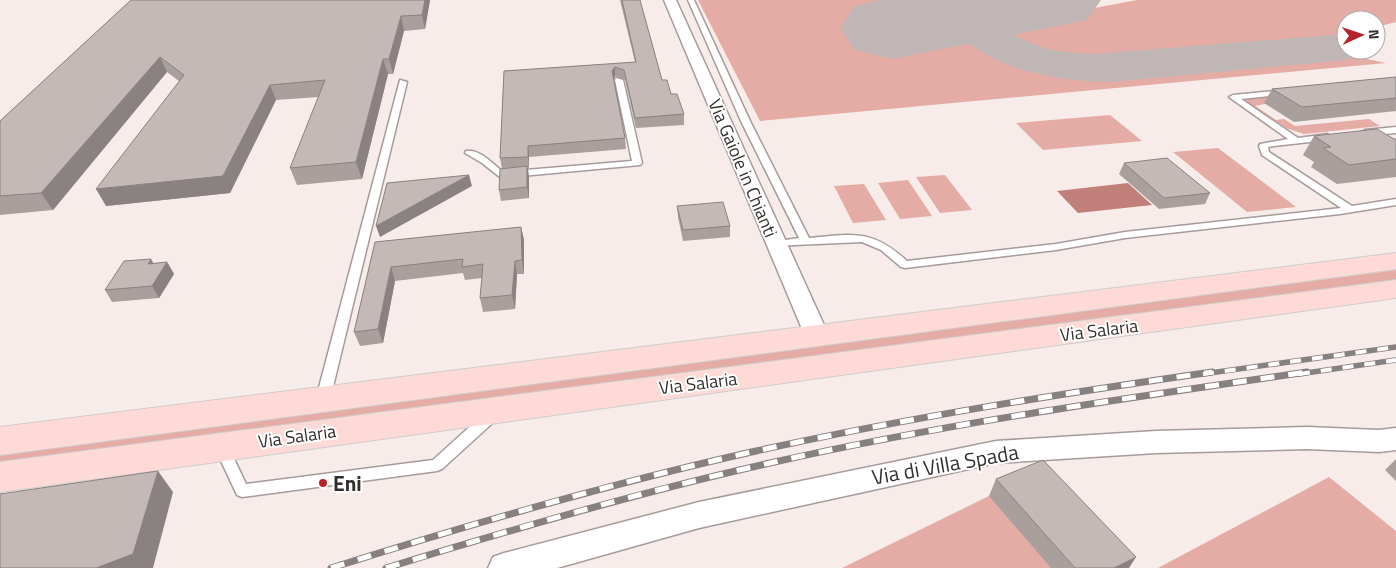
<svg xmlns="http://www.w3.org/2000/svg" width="1396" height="568" font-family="'Titillium Web',sans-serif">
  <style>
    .green { fill: #e5aca5 }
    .water { fill: #c07f78 }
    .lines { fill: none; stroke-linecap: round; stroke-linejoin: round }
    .taxiway { fill: #c0b6b5; fill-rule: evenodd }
    .runway { fill: #c0b6b5; fill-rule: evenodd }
    .lane-casing { stroke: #a69b9a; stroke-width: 3 }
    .street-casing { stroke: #a69b9a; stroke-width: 3 }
    .primary-casing { stroke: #cecdcd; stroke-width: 2 }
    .lane { fill: #fff; fill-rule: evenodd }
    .street { fill: #fff; fill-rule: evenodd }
    .primary { fill: #fddad6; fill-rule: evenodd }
    .rail-far1-casing { stroke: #888080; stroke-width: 5.5 }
    .rail-casing { stroke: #888080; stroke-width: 7 }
    .rail-far1 { stroke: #fff; stroke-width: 4; stroke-dasharray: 11; stroke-linecap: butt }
    .rail { stroke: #fff; stroke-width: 5; stroke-dasharray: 14; stroke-linecap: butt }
    .wall { fill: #a99f9d }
    .shaded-wall { fill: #898280 }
    .building { fill: #c4b9b7; stroke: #898280 }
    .poi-dot { fill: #b42326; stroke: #fff; stroke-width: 2 }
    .labels { text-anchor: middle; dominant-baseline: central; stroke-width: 4; stroke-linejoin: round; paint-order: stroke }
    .street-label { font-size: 18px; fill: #332e2e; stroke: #fff }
    .near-street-label { font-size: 21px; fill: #332e2e; stroke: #fff }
    .near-poi-label { font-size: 21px; font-weight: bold; fill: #332e2e; stroke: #fff; text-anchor: start }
  </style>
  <rect width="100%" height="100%" fill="#f7ecea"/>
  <g class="green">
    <polygon points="698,0 959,0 859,17 900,46 953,35 967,36 1027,64 1073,74 1105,76 1343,54 1386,63 760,121"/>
    <polygon points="1137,0 1396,0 1396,22 1376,27 1376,20 1346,20 1346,34 1284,45 1089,62 1047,56 1013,41 1000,29 1004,25"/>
    <polygon points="1319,92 1255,106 1276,120 1284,119 1295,126 1369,119 1380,126 1304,134 1286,128 1246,102 1246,99 1250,98"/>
    <polygon points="1110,115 1142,141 1043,150 1016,123"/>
    <polygon points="1218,148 1296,207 1247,212 1173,152"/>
    <polygon points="945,175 972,210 940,213 916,177"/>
    <polygon points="908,180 932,216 900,219 878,183"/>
    <polygon points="864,184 886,220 853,223 834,186"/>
    <polygon points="1396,270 1396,281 0,463 0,450"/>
    <polygon points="1038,472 1119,568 842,568"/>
    <polygon points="1329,477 1396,531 1396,568 1158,568"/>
  </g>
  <polygon class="water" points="1128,183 1152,205 1078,213 1057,191"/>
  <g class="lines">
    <path class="taxiway" d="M986 0 1000 4 1006 12 996 23 1018 37 1036 45 1056 51 1093 54 1346 34V50H1366L1361 56 1346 60 1111 82C1081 82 1052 78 1023 70 990 61 909 19 986 0Z"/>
    <polygon class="runway" points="879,0 1101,0 1087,20 892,59 855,50 840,28 855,6"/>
    <defs>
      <g id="lane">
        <path d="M688 0H694L750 121 809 238C854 234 872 229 907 261L1056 244 1125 232 1341 208 1262 155 1259 146 1260 144 1288 139 1229 97 1233 95 1284 90 1288 92 1287 94 1241 99 1298 138 1327 134 1331 137 1327 140 1274 146 1268 147 1269 152 1352 206 1396 199V205L1340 214 1125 238 1056 250 905 268 901 267 881 250 862 242 772 246 771 244 772 242 799 238 741 121Z"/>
        <path d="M616 78 623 80 642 163 640 165 501 178 482 163 465 153 466 151C480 149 493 164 503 172L632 161 615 80Z"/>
        <polygon points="400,80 407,82 330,399 328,403 323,404 318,403 316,399"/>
        <polygon points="1396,127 1396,133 1365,136 1361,133 1365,130"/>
        <polygon points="492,410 497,411 499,415 497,419 442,469 437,471 242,497 237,495 215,448 217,444 222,442 227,444 246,484 433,460 487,411"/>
      </g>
      <g id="street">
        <polygon points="664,0 676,0 829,336 826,342 817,344 808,342 805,336"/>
        <polygon points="1307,427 1379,430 1396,428 1396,450 1379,452 1307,449 1156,453 996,463 699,528 557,568 488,568 493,557 504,553 699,502 996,441 1156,431"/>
      </g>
      <g id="primary">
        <polygon points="1396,253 1396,269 0,455 0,427"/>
        <polygon points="1396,280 1396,298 0,492 0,462"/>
      </g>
    </defs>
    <use href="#lane" class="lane-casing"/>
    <use href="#street" class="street-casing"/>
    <use href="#primary" class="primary-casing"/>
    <use href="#lane" class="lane"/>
    <use href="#street" class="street"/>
    <use href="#primary" class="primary"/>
    <defs>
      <g id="rail-far1">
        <polyline points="1203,374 1396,347"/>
        <polyline points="1299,374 1396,360"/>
      </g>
      <g id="rail">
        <path d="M331 568C471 524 612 483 756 451 906 418 1059 394 1212 372"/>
        <path d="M386 568C513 529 640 492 770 463 947 423 1128 398 1307 372"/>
      </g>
    </defs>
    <use href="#rail-far1" class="rail-far1-casing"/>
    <use href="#rail" class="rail-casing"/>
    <use href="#rail-far1" class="rail-far1"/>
    <use href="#rail" class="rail"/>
  </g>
  <g class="wall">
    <polygon points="131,0 430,0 425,29 404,31 393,74 388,74 362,179 297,185 290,168 319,97 276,100 230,193 106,206 179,81 167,72 53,210 0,215 0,121"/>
    <polygon points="620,0 640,0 662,80 684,114 684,125 636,128 625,80 615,76 614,79 625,138 626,149 529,157 529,168 528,168 529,177 529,198 501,201 499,190 502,169 500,158 504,71 635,62"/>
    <polygon points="1396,77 1396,111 1294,122 1264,103 1272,89"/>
    <polygon points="1314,136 1396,139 1396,177 1337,184 1311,167 1314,162 1303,155"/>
    <polygon points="1124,163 1210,193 1205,204 1159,209 1119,174"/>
    <polygon points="677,206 730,226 730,237 683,241 678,217"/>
    <polygon points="521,227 524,240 524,274 517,274 515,309 483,312 480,298 482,278 465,280 463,273 395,281 383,343 360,346 354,332 375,242"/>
    <polygon points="167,262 174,274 159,298 112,302 105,290 153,264"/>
    <polygon points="1396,459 1396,481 1385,470"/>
    <polygon points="996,479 1129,568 1051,568 989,496"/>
  </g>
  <g class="shaded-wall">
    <polygon points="425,0 430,0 425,29 422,15"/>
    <polygon points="401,16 404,31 393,74 389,59"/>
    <polygon points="160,57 167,72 53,210 41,193"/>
    <polygon points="383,59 388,74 362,179 356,162"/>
    <polygon points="615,67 615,76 613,80 612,71"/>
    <polygon points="270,85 276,100 230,193 106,206 96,189"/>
    <polygon points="528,146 529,157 529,168 528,157"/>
    <polygon points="527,166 529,177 529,198 527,187"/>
    <polygon points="469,175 472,186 380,237 376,226"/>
    <polygon points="521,227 524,240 524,274 522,260"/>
    <polygon points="151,259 158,271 148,264"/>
    <polygon points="515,261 517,274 515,309 512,295"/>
    <polygon points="167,262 174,274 159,298 152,286"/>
    <polygon points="391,267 395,281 383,343 378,329"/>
    <polygon points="158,471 173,492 153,568 96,568"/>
    <polygon points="1136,557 1129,568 1114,568"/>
  </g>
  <g class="building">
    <polygon points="131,0 425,0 422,15 401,16 389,59 383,59 356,162 290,168 325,80 270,85 223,176 96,189 184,75 160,57 41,193 0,196 0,121"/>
    <polygon points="622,0 640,0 662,80 667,80 671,94 677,94 684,114 635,118 624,70 615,67 612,71 625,138 528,146 528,157 500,158 504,71 636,62"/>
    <polygon points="1396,77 1396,98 1302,107 1272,89"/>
    <polygon points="1377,129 1394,139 1396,139 1396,159 1349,165 1323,148 1331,147 1314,136"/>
    <polygon points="1167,158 1210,193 1164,198 1124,163"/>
    <polygon points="527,166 527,187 499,190 500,169"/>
    <polygon points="469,175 376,226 387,183"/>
    <polygon points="723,202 730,226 683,230 677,206"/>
    <polygon points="521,227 522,260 515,261 512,295 480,298 483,264 462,267 463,259 391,267 378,329 354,332 375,242"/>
    <polygon points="151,259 148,264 167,262 152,286 105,290 124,261"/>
    <polygon points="1043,460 1136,557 1114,568 1075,568 996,479"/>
    <polygon points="158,471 133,554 96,568 0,568 0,494"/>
  </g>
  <circle class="poi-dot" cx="323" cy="483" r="5"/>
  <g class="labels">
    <g class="street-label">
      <text transform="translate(743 168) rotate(67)">Via Gaiole in Chianti</text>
      <text transform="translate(1099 330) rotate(-7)">Via Salaria</text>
      <text transform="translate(698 383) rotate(-7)">Via Salaria</text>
      <text transform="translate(297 436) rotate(-8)">Via Salaria</text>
    </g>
    <g class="near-street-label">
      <text transform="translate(945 464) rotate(-10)">Via di Villa Spada</text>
    </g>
    <g class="near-poi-label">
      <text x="333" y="483">Eni</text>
    </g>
  </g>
  <g transform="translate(1361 35) rotate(87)"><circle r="24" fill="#ffffff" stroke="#adabab"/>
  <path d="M0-4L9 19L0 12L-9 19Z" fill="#b42326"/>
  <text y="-8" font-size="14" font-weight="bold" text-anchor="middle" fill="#332e2e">N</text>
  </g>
</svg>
